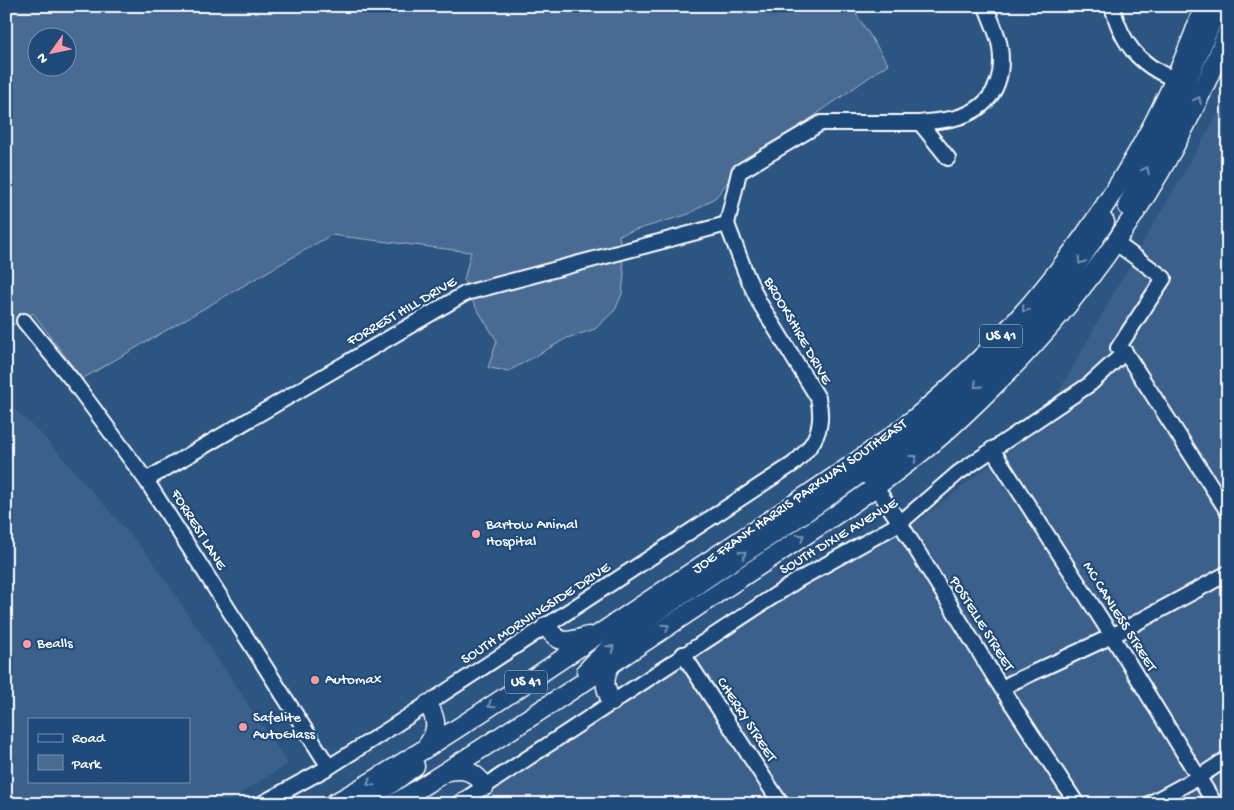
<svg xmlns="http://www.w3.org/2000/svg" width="1234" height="810" font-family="'Gochi Hand',sans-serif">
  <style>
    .built { fill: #3b618b; fill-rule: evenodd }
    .green { fill: #486b92; stroke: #a4b5c8; fill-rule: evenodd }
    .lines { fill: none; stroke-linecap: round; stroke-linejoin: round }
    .minor-casing { stroke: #fff; stroke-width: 18 }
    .major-casing { stroke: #fff; stroke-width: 21 }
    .minor { stroke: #1f4a7a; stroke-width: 14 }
    .major { stroke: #1f4a7a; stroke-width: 18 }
    .oneway { stroke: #7992af }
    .poi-dot { fill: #ff9aa2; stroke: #1f4a7a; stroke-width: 2 }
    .labels { text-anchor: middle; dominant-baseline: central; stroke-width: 4.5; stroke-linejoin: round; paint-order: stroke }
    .shield { fill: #1f4a7a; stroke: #bcc9d7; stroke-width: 1 }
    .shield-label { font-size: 14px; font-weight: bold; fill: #fff }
    .street-label { font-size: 15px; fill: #fff; stroke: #1f4a7a }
    .poi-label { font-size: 15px; fill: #fff; stroke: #1f4a7a; text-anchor: start }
  </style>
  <rect width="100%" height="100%" fill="#2c5582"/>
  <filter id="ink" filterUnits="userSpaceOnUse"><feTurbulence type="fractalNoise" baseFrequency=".02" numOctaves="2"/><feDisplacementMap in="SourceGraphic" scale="10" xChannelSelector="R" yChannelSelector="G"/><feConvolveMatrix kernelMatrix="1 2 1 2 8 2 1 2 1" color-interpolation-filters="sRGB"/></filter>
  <g filter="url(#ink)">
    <g class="built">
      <polygon points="1220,110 1228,118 1228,804 473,804 620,708 751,619 857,554 922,518 1040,426 1111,298"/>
      <path d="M6 401 45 438 149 556 288 764 223 804H6ZM29 719H189V781H29Z"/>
    </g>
    <path class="green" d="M6 6H851L888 64 737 170 716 197 689 214 619 235 624 274 622 294 615 310 595 329 567 338 509 371 488 368 497 341 469 296 464 280 471 252 331 235 82 379 33 313 24 321 6 327ZM38 38H68V68H38Z"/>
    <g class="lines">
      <defs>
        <g id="minor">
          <path d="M1112 6C1122 44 1138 64 1174 79"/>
          <path d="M920 123C932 121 944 121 955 118 991 109 1005 82 1000 47 998 33 990 19 986 6"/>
          <polyline points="24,321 73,381 146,480 329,767"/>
          <polyline points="1125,352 1228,512"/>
          <polyline points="992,449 1112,636 1215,804"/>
          <polyline points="146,480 466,293 727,224"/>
          <polyline points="871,480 900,523 997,681 1077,804"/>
          <polyline points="683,654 781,804"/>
          <polyline points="1002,689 1011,683 1112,636 1228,573"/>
          <path d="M261 804 329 767 389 729 793 464C815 445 825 428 818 398L759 302 746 274 727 224 739 172 821 123H920L948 158"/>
          <polyline points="458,804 798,580 900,523 958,473 1090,384 1125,352 1118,348 1164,278 1116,243"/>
          <polyline points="1149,804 1199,777 1228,758"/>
        </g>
        <g id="major">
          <polyline points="1127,206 1181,97 1218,6"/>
          <polyline points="867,475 939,420 1006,355 1053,302 1105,222"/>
          <path d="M546 626C560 646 567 642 588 636"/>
          <path d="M611 664C603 678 604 688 612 702"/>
          <path d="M586 671C617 637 660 610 698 584 753 547 810 511 864 471"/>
          <path d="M426 747C438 731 438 721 428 704"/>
          <path d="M449 771C466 768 475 772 485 786"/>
          <path d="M333 804C444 741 549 667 654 597 708 561 762 526 816 489 846 469 876 449 905 426 1038 319 1148 168 1204 6"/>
          <polyline points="364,804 415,766"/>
          <path d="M394 804C502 737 607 667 712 597 785 548 860 502 928 447 954 426 977 403 1001 379 1100 280 1178 161 1228 30"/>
        </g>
      </defs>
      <use href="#minor" class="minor-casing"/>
      <use href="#major" class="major-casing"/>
      <use href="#minor" class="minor"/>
      <use href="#major" class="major"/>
    </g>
    <defs><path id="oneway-chevron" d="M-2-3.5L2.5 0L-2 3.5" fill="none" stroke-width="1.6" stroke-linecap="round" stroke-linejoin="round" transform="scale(1.25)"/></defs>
    <g class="oneway">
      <use href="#oneway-chevron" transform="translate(1198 100) rotate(-65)"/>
      <use href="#oneway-chevron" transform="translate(1146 170) rotate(-64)"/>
      <use href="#oneway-chevron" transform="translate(1081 261) rotate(123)"/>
      <use href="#oneway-chevron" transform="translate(1025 309) rotate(130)"/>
      <use href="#oneway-chevron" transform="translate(977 385) rotate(136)"/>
      <use href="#oneway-chevron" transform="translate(914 458) rotate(-38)"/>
      <use href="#oneway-chevron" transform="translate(801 537) rotate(-34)"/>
      <use href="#oneway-chevron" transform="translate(743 554) rotate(-33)"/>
      <use href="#oneway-chevron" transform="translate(666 627) rotate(-34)"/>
      <use href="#oneway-chevron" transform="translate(611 648) rotate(-40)"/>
      <use href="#oneway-chevron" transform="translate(491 705) rotate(147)"/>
      <use href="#oneway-chevron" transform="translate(370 783) rotate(149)"/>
    </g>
  </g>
  <g class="poi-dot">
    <circle cx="476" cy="534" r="5"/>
    <circle cx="27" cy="644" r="5"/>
    <circle cx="315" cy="680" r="5"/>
    <circle cx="243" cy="727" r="5"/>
  </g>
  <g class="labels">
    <g class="shield">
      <rect x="980" y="324.5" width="42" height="23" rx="4"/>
      <rect x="505" y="670.5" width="42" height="23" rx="4"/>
    </g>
    <g class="shield-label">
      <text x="1001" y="336">US 41</text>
      <text x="526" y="682">US 41</text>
    </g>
    <g class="street-label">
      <text transform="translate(402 312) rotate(-30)">FORREST HILL DRIVE</text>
      <text transform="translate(797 331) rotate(60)">BROOKSHIRE DRIVE</text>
      <text transform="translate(800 497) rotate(-35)">JOE FRANK HARRIS PARKWAY SOUTHEAST</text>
      <text transform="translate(198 530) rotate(58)">FORREST LANE</text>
      <text transform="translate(839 537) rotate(-31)">SOUTH DIXIE AVENUE</text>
      <text transform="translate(536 614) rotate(-33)">SOUTH MORNINGSIDE DRIVE</text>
      <text transform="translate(1119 617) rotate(58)">MC CANLESS STREET</text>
      <text transform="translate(981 624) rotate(58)">POSTELLE STREET</text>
      <text transform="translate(746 720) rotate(57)">CHERRY STREET</text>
    </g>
    <g class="poi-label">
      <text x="486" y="525">Bartow Animal<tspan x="486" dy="17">Hospital</tspan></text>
      <text x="37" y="644">Bealls</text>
      <text x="325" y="680">Automax</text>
      <text x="253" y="718">Safelite<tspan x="253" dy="17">AutoGlass</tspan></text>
    </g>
  </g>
  <rect width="1234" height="810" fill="none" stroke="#1f4a7a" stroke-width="25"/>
  <rect x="12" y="12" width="1209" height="785" fill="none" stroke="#fff" stroke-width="2" filter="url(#ink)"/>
  <rect x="28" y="718" width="162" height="65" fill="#1f4a7a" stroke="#7992af"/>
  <rect x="38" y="734" width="25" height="8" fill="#1f4a7a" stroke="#7992af"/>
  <text x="72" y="742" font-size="15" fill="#ffffff">Road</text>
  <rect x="38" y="755" width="25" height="15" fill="#486b92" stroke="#7992af"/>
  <text x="72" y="768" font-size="15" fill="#ffffff">Park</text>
  <g transform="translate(52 52) rotate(237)"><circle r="24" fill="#1f4a7a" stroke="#7992af"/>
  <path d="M0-4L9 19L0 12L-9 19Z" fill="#ff9aa2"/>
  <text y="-8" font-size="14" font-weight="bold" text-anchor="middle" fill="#ffffff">N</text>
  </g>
</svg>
